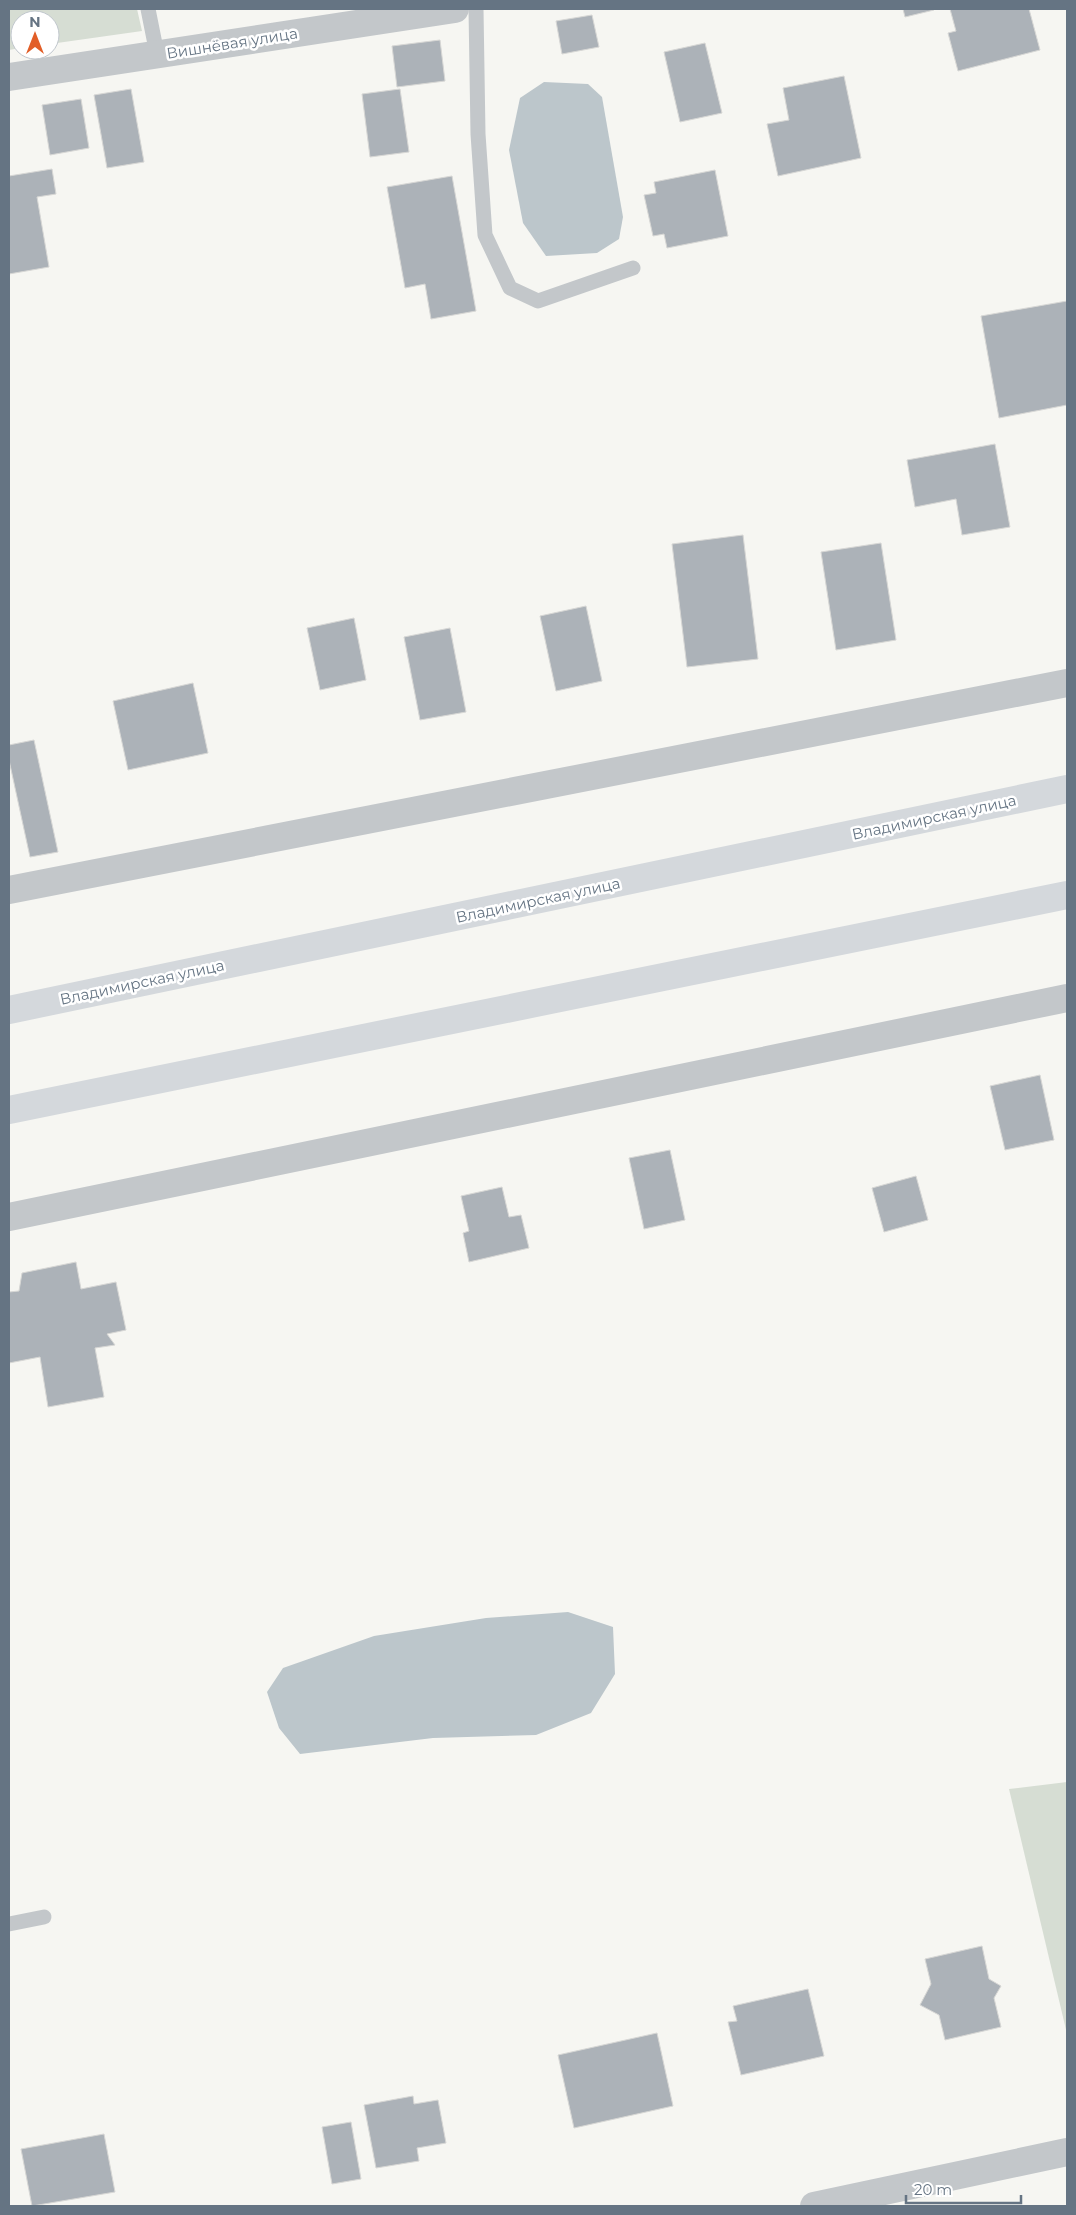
<svg xmlns="http://www.w3.org/2000/svg" width="1076" height="2215" font-family="Montserrat,sans-serif">
  <style>
    .green { fill: #d6ddd3 }
    .water { fill: #bcc6cb }
    .building { fill: #acb2b8; stroke: #d7d7d5 }
    .lines { fill: none; stroke-linecap: round; stroke-linejoin: round }
    .service { stroke: #c3c7ca; stroke-width: 15 }
    .minor { stroke: #c3c7ca; stroke-width: 28 }
    .trunk { stroke: #d4d8dc; stroke-width: 28 }
    .labels { text-anchor: middle; dominant-baseline: central; stroke-width: 5; stroke-linejoin: round; paint-order: stroke }
    .street-label { font-size: 15px; fill: #657483; stroke: #fff }
  </style>
  <rect width="100%" height="100%" fill="#f6f6f2"/>
  <g class="green">
    <polygon points="9,9 137,9 142,31 50,44 50,20 20,20 20,48 9,50"/>
    <polygon points="1067,1782 1067,2034 1009,1789"/>
  </g>
  <g class="water">
    <polygon points="544,82 588,84 602,97 623,217 619,239 597,253 546,256 523,223 509,150 520,98"/>
    <polygon points="568,1612 613,1627 615,1674 591,1713 536,1735 433,1738 300,1754 279,1728 267,1692 283,1668 374,1636 486,1618"/>
  </g>
  <g class="building">
    <polygon points="903,9 934,9 934,10 905,17"/>
    <polygon points="950,9 1029,9 1040,50 958,71 948,33 956,31"/>
    <polygon points="592,15 599,47 562,54 556,21"/>
    <polygon points="440,40 445,81 397,87 392,46"/>
    <polygon points="705,43 722,113 680,122 664,52"/>
    <polygon points="844,76 861,158 778,176 767,124 789,120 783,88"/>
    <polygon points="131,89 144,162 107,168 94,95"/>
    <polygon points="400,89 409,152 370,157 362,94"/>
    <polygon points="81,99 89,148 50,155 42,105"/>
    <polygon points="52,169 56,194 37,197 49,267 9,274 9,176"/>
    <polygon points="715,170 728,236 667,248 664,234 653,236 644,195 656,193 654,182"/>
    <polygon points="452,176 476,311 431,319 425,284 405,288 387,187"/>
    <polygon points="1067,301 1067,405 999,418 981,316"/>
    <polygon points="995,444 1010,527 962,535 956,499 915,507 907,460"/>
    <polygon points="743,535 758,659 687,667 672,544"/>
    <polygon points="881,543 896,640 836,650 821,552"/>
    <polygon points="586,606 602,681 556,691 540,616"/>
    <polygon points="354,618 366,680 320,690 307,628"/>
    <polygon points="450,628 466,712 420,720 404,637"/>
    <polygon points="193,683 208,753 128,770 113,701"/>
    <polygon points="34,740 58,852 30,857 9,760 9,745"/>
    <polygon points="1040,1075 1054,1140 1005,1150 990,1086"/>
    <polygon points="670,1150 685,1220 644,1229 629,1158"/>
    <polygon points="916,1176 928,1220 884,1232 872,1188"/>
    <polygon points="502,1187 509,1217 521,1215 529,1248 469,1262 463,1233 469,1231 461,1196"/>
    <polygon points="76,1262 81,1289 116,1282 126,1330 107,1334 115,1345 95,1348 104,1397 48,1407 40,1357 9,1363 9,1292 19,1291 22,1273"/>
    <polygon points="982,1946 989,1979 1001,1986 994,1998 1001,2027 945,2040 939,2015 920,2005 931,1984 925,1959"/>
    <polygon points="808,1989 824,2056 741,2075 728,2022 737,2021 733,2006"/>
    <polygon points="657,2033 673,2106 574,2128 558,2055"/>
    <polygon points="413,2096 414,2104 438,2100 446,2143 417,2148 419,2161 376,2168 364,2105"/>
    <polygon points="351,2122 361,2179 332,2184 322,2127"/>
    <polygon points="104,2134 115,2192 32,2206 21,2149"/>
  </g>
  <g class="lines">
    <g class="service">
      <polyline points="148,9 157,54"/>
      <polyline points="476,9 478,134 485,235 510,288 538,301 633,268"/>
      <polyline points="9,1924 44,1917"/>
    </g>
    <g class="minor">
      <polyline points="9,77 455,9"/>
      <polyline points="9,890 1067,683"/>
      <polyline points="9,1217 1067,998"/>
      <polyline points="814,2206 1067,2152"/>
    </g>
    <g class="trunk">
      <polyline points="9,1010 1067,789"/>
      <polyline points="9,1110 1067,895"/>
    </g>
  </g>
  <g class="labels">
    <g class="street-label">
      <text transform="translate(232 43) rotate(-9)">Вишнёвая улица</text>
      <text transform="translate(934 817) rotate(-12)">Владимирская улица</text>
      <text transform="translate(538 900) rotate(-12)">Владимирская улица</text>
      <text transform="translate(142 982) rotate(-12)">Владимирская улица</text>
    </g>
  </g>
  <rect width="1076" height="2215" fill="none" stroke="#657483" stroke-width="20"/>
  <g transform="translate(35 35)"><circle r="24" fill="#ffffff" stroke="#c1c7cd"/>
  <path d="M0-4L9 19L0 12L-9 19Z" fill="#e25e27"/>
  <text y="-8" font-size="14" font-weight="bold" text-anchor="middle" fill="#657483">N</text>
  </g>
  <path d="M906 2195v8h115v-8" fill="none" stroke="#657483" stroke-width="2.5"/>
  <text x="914" y="2195" font-size="15" fill="#657483" stroke="#ffffff" stroke-width="4" paint-order="stroke">20 m</text>
</svg>
